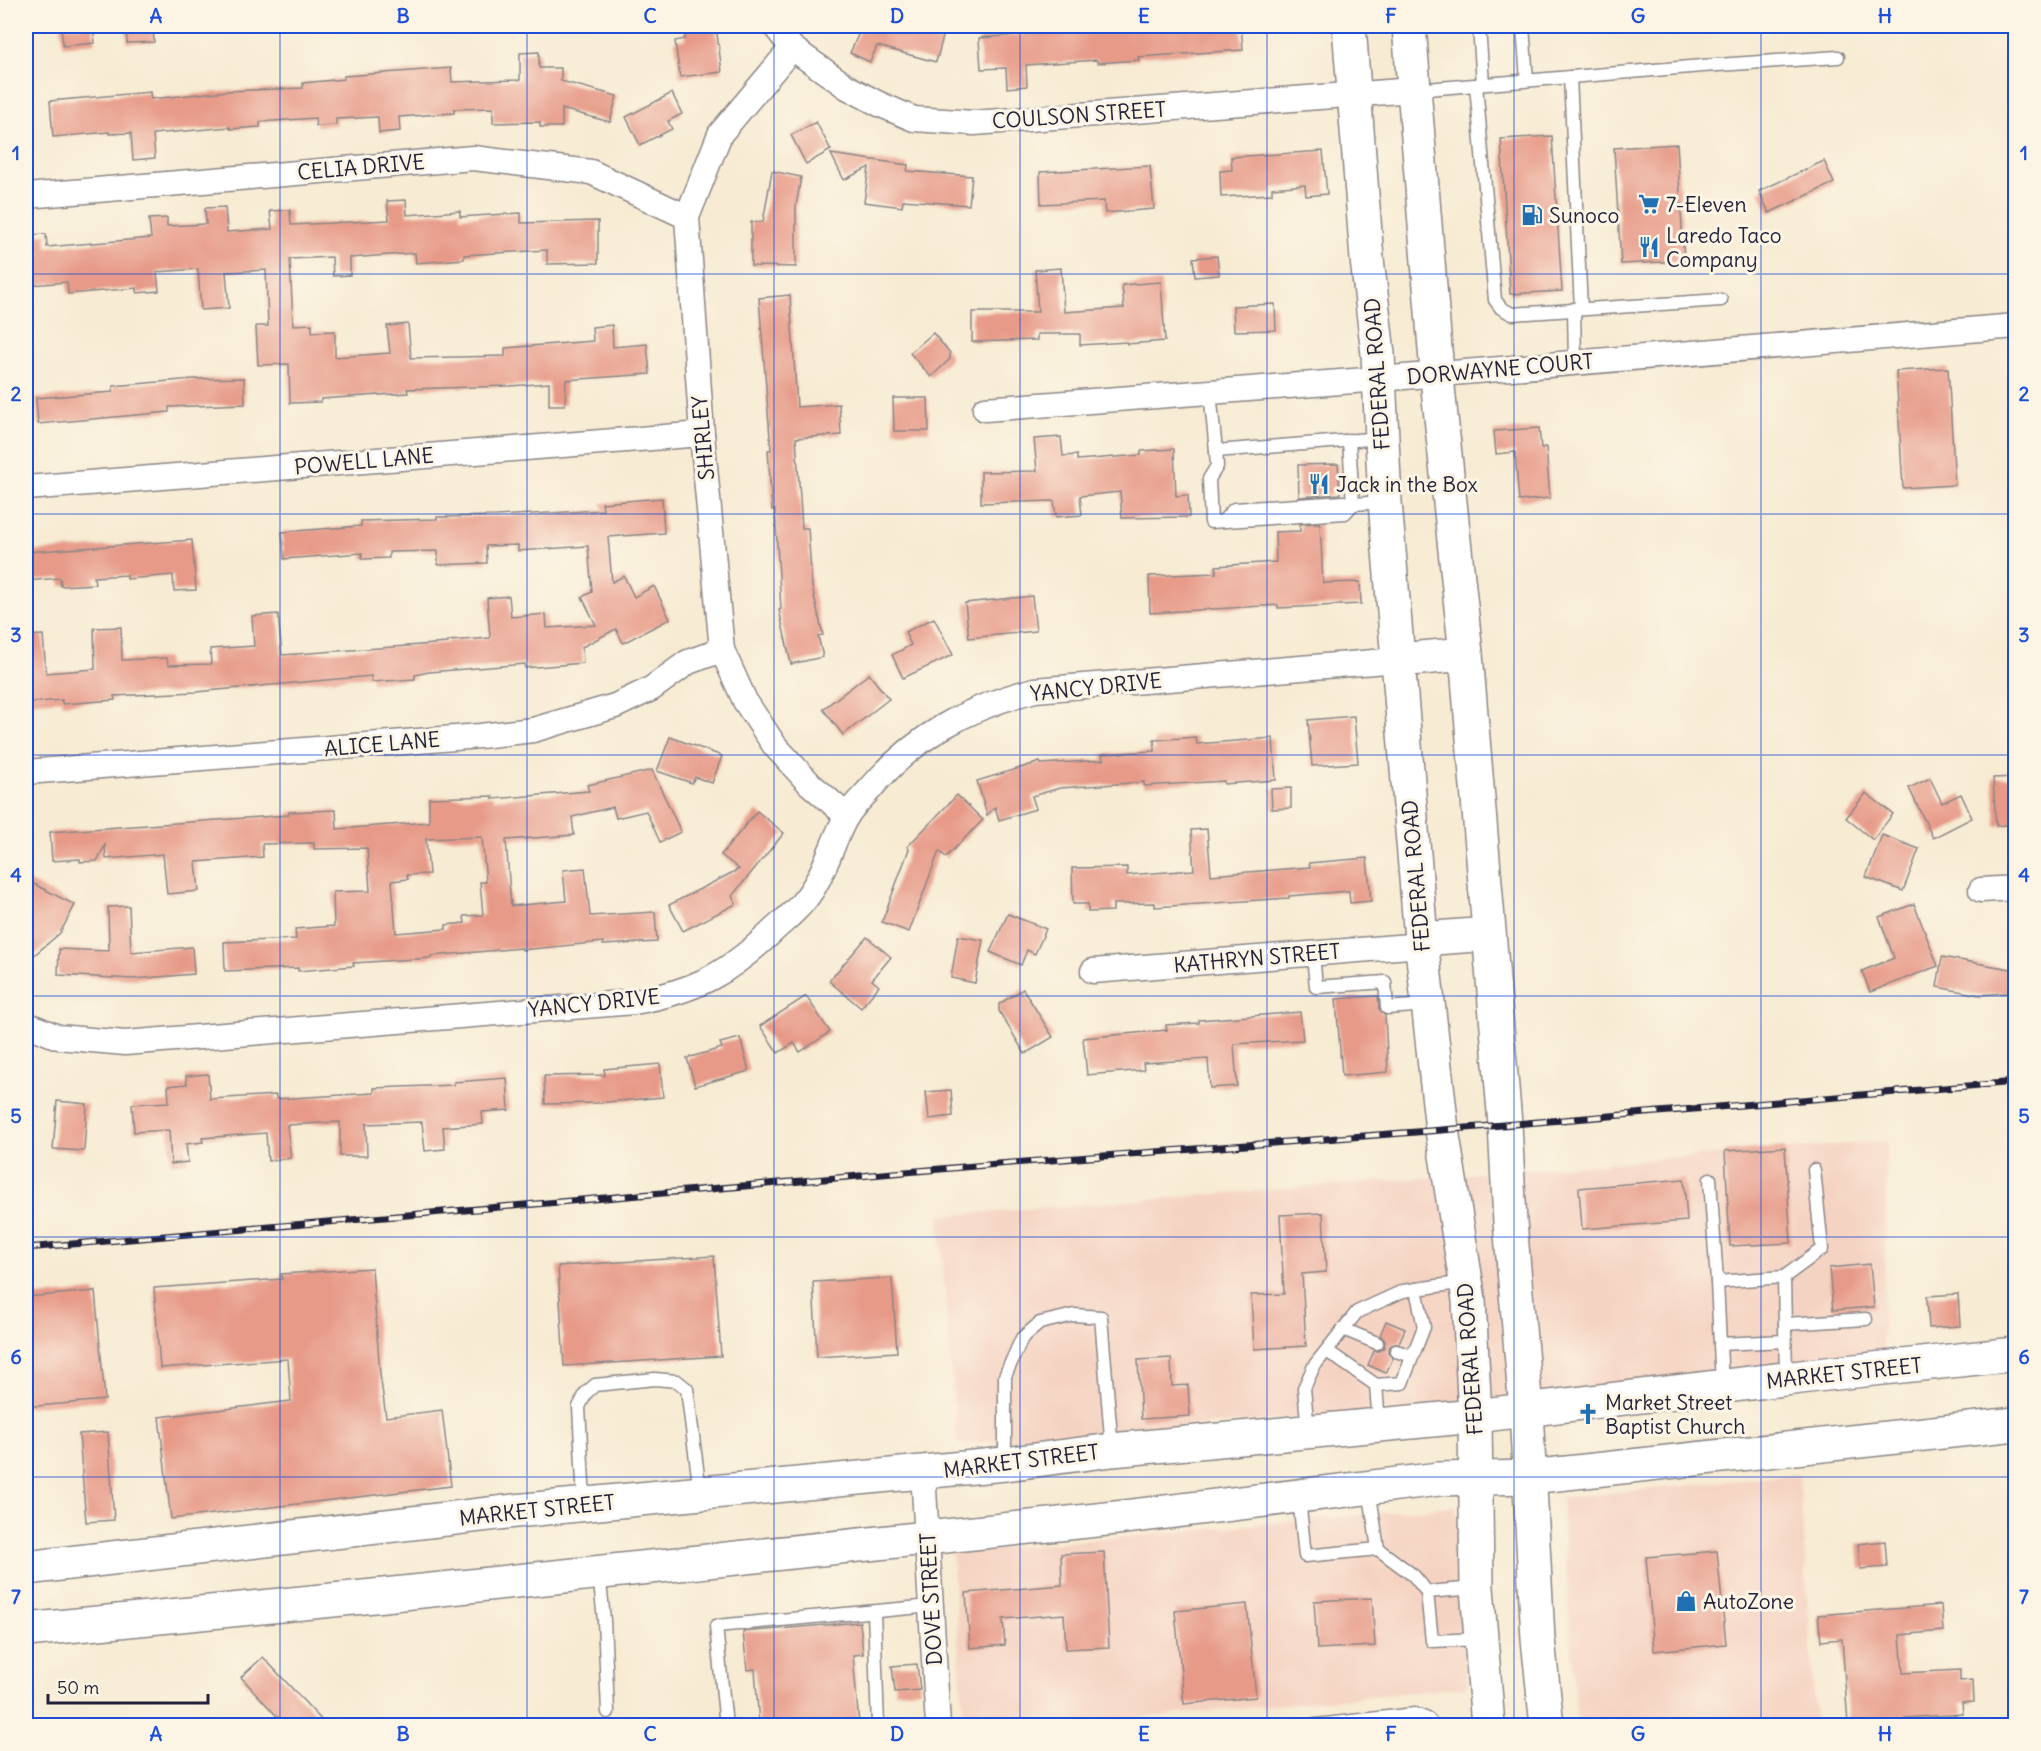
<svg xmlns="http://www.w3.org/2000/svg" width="2041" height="1751" font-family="Delius,sans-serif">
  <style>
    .built { fill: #f5d3c2 }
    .building { fill: #e79a88; fill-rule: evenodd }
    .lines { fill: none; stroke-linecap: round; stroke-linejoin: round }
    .service-casing { stroke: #8c8687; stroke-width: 15 }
    .minor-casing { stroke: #8c8687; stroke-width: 27 }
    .secondary-casing { stroke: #8c8687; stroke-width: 36 }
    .primary-casing { stroke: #8c8687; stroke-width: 36 }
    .service { stroke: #fff; stroke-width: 12 }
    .minor { stroke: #fff; stroke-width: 24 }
    .secondary { stroke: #fff; stroke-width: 33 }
    .primary { stroke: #fff; stroke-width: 33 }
    .rail-casing { stroke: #22223b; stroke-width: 7 }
    .rail { stroke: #fcf5e5; stroke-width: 4.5; stroke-dasharray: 14; stroke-linecap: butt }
    .grid { fill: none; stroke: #1d4ed8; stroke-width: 1.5; stroke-opacity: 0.55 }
    .labels { text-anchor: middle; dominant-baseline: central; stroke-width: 6; stroke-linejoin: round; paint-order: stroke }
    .street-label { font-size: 21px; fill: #22223b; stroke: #fcf5e5 }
    .poi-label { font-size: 21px; fill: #22223b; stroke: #fcf5e5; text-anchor: start }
    .neatline { fill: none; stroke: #1d4ed8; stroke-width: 2 }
    .grid-label { font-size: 20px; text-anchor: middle; font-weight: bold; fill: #1d4ed8 }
  </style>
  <rect width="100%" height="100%" fill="#fcf5e5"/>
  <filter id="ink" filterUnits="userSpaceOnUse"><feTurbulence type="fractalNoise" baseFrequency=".0167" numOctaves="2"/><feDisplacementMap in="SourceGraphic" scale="12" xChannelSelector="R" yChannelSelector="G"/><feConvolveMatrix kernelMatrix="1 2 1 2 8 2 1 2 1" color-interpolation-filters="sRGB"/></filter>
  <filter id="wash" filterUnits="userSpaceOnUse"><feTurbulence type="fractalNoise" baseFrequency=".008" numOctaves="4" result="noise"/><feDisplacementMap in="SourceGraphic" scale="24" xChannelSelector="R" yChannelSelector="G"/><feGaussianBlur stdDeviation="1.35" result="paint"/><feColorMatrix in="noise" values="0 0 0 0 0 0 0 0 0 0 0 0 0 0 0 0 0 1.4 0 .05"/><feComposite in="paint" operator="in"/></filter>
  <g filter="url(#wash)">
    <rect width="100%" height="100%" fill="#f7ebd3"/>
    <g class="built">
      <polygon points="1887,1141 1883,1353 1445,1407 957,1444 939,1216"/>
      <polygon points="1799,1474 1816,1725 1577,1725 1561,1498"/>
      <polygon points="1456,1506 1467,1687 1061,1725 964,1725 952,1553"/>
    </g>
    <g id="blocks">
      <g class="building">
        <polygon points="61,26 93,26 95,43 63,46"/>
        <polygon points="126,26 153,26 154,42 127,43"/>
        <polygon points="697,26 716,26 722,72 680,77 675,41 685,39 684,27"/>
        <polygon points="862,26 946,26 936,62 877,46 870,62 850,53"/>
        <polygon points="1135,26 1241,26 1243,50 1138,57 1139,60 1097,63 1097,60 1026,65 1027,86 1007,88 1006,68 981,69 979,38"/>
        <polygon points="539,52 539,68 561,68 561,81 617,96 610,122 562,109 562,127 540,127 540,122 493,123 493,108 454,109 454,113 399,117 400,131 379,133 378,117 336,119 336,125 316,126 315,118 260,122 260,127 230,129 230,127 153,134 155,158 133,160 131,133 109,134 109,132 53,137 50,101 150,92 151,99 227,91 303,88 303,83 344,79 344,76 451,68 452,82 520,80 520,53"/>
        <polygon points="672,93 682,114 668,121 672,129 640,145 626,117"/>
        <polygon points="816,122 831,150 806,164 791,135"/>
        <polygon points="1552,136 1562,291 1510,294 1501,139"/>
        <polygon points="1677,144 1684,261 1621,264 1614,148"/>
        <polygon points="1323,151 1327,194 1306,196 1305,185 1272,188 1272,194 1221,197 1220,171 1232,170 1231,157"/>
        <polygon points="831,154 908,165 907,171 972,176 969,205 903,200 902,207 864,202 869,167 844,180"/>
        <polygon points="1824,161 1834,183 1769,213 1759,191"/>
        <polygon points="1150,166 1154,209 1105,213 1104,201 1041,204 1040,172"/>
        <polygon points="772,171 801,177 796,206 796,267 751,266 751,222 763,222"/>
        <polygon points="406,200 407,215 460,211 460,217 521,213 521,223 598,221 598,263 547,264 547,250 464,255 464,259 416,263 415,253 350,258 350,275 333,276 332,257 290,259 293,325 312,324 312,332 335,331 335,357 390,353 387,326 408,324 411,358 505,356 505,348 593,341 592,327 612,325 613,347 647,344 650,374 566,380 565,405 549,405 549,383 510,386 407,389 408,393 321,399 321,402 290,403 289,364 258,365 256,326 268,326 266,270 226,272 229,308 201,310 198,269 157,272 159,291 137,293 137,288 68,294 67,282 31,285 30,277 26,278 26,249 29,249 28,235 46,234 47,247 151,238 149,219 167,218 167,226 206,224 205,208 225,207 227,232 272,229 270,211 290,210 291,225 389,220 387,201"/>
        <polygon points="1217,256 1219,275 1195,277 1193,258"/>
        <polygon points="1061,268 1064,312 1124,308 1122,285 1161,282 1165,341 1127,344 1127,342 1080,345 1080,334 1037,334 1037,340 972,342 972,312 1038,312 1035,270"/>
        <polygon points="790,295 797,407 839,404 841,435 796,438 802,528 808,528 812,587 823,635 818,636 823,657 791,664 779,610 781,609 775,510 772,510 768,450 771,450 759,298"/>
        <polygon points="1275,304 1276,330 1234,331 1233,306"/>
        <polygon points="933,333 950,353 950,359 931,377 910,353"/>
        <polygon points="1948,368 1955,485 1903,488 1896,371"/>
        <polygon points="244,378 245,404 169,407 169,412 38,424 36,398 113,392 113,386 193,379"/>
        <polygon points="893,398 928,398 929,431 894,431"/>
        <polygon points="1539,428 1541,448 1546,447 1550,498 1519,501 1515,452 1496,454 1494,431"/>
        <polygon points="1061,437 1063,456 1077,455 1077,460 1141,455 1141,451 1174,449 1176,496 1188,495 1189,517 1122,518 1120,492 1080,496 1082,515 1056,517 1054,501 981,503 981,472 1037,471 1034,439"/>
        <polygon points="1338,464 1340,494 1299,497 1298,465"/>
        <polygon points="662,498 664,533 608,537 612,582 624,576 634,597 654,586 670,619 623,643 616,629 582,647 583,663 525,668 525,664 429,672 415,675 415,679 372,682 371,676 196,692 114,696 115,700 62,704 62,700 26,703 26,636 43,635 46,673 95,669 94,628 121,627 122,660 167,658 168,665 211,664 210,649 254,646 252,616 278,614 282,655 448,643 448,641 490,638 487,598 509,596 511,617 546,614 547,628 596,625 582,597 592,592 588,546 518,551 518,545 486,546 487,563 438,565 438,551 389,552 389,558 362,559 362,553 284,559 282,532 361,526 361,521 437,519 437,517 496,516 603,510 602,503"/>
        <polygon points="1320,523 1323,583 1360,582 1361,604 1278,608 1278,605 1150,613 1149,576 1216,573 1216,566 1276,562 1275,532 1300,531 1300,524"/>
        <polygon points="192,540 196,590 174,591 173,575 127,579 127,575 94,577 95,584 61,586 60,578 26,581 26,552"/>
        <polygon points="1032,596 1036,631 969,638 965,603"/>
        <polygon points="934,618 953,655 903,678 892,655 911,645 905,632"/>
        <polygon points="869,674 889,699 843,735 823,709"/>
        <polygon points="1354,716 1358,763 1312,766 1308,720"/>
        <polygon points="670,737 722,756 712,783 695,777 692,783 657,771"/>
        <polygon points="1196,737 1197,744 1273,738 1276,780 1224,784 1224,781 1144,786 1144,782 1060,788 1032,796 1036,809 999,820 995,807 987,815 977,781 1040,762 1041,764 1103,760 1102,754 1155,751 1154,740"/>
        <path d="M652 770 681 832 660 842 646 811 616 818 613 807 572 817 574 835 506 840 511 906 566 901 563 870 585 868 590 916 655 912 657 942 603 945V942L522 950V948L431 956V958L353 963 354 966 298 971V968L225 971 224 942 296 939 295 929 334 926 333 892 370 891 367 848 314 849V843L262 844 263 857 196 862 199 891 167 894 163 854 106 859 105 845 97 861 80 862V859L52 861 50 832 289 815V812L336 810 337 829 429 822V798L493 796V799L589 791 587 785ZM482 837 486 882H480L483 915 464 916 465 923 446 925V929L396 933 392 881 408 879 407 875 429 874 426 839Z"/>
        <polygon points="2016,777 2016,824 1996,826 1993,778"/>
        <polygon points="1930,778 1942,803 1961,794 1972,818 1933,838 1909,788"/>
        <polygon points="1291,788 1291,808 1272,809 1271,789"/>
        <polygon points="1866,793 1893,814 1873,840 1846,818"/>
        <polygon points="957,795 983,820 946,857 939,851 909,932 882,922 909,849 907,847"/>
        <polygon points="757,811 784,833 732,896 736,904 683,931 669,905 739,869 721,855"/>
        <polygon points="1207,829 1211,875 1310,867 1309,863 1367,858 1371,901 1350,903 1349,891 1289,896 1289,898 1155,907 1155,903 1113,904 1113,911 1088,912 1088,904 1073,904 1072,868 1127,867 1127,875 1194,870 1191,830"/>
        <polygon points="1882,835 1919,849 1903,891 1866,877"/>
        <polygon points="26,880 75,905 60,933 26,962"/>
        <polygon points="1914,904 1938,966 1870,992 1862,971 1894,958 1879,917"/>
        <polygon points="129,906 131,952 192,947 194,974 133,979 58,975 59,949 109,951 108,907"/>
        <polygon points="1008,914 1046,929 1035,954 1027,950 1021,965 990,952"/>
        <polygon points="958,936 983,940 975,983 951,978"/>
        <polygon points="867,937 891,957 872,980 879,986 861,1008 829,981"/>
        <polygon points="1942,957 2016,970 2016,992 1979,995 1937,987"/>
        <polygon points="1023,989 1053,1037 1025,1054 999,1011 999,1004"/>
        <polygon points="806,996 830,1032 800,1052 794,1043 778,1053 760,1026"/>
        <polygon points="1378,996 1379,1009 1385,1016 1388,1072 1342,1076 1336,999"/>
        <polygon points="1300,1012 1303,1040 1234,1044 1237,1086 1210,1088 1208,1059 1143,1063 1144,1070 1087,1075 1083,1038 1167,1030 1166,1025 1199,1023 1199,1020"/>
        <polygon points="740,1038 749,1071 695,1086 687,1058 722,1048 720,1043"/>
        <polygon points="660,1064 663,1097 596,1103 545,1104 544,1076 605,1075 604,1069"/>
        <polygon points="208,1074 210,1099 276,1095 276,1099 374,1093 374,1088 454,1085 454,1082 507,1078 509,1110 482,1112 483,1124 443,1127 445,1149 425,1151 422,1122 366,1124 367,1156 340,1156 340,1122 287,1125 291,1158 268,1161 266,1133 202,1138 203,1142 186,1144 188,1162 171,1164 169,1130 134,1132 132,1104 169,1102 168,1086 187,1084 186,1076"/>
        <polygon points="951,1090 953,1116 929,1119 926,1092"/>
        <polygon points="57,1101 87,1104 84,1151 53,1149"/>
        <polygon points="1785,1147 1791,1243 1730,1246 1725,1151"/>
        <polygon points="1684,1179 1687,1221 1582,1229 1579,1188"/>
        <polygon points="1323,1213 1326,1272 1302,1274 1306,1346 1254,1349 1251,1295 1284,1294 1280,1215"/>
        <polygon points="714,1256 721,1356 564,1366 558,1266"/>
        <polygon points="1870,1264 1874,1307 1833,1310 1829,1268"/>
        <polygon points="372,1268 380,1374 386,1417 442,1410 451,1486 171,1519 159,1417 291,1401 288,1359 160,1368 154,1288 282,1279 281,1274"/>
        <polygon points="892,1278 897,1352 817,1357 813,1282"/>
        <polygon points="95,1291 105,1400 26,1407 26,1297"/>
        <polygon points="1958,1294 1960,1326 1929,1328 1927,1296"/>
        <polygon points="1386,1321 1405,1329 1399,1343 1394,1343 1388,1348 1388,1353 1393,1358 1386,1373 1368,1365 1374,1351 1379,1351 1384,1347 1385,1341 1380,1335"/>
        <polygon points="1171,1358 1172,1386 1188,1385 1190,1416 1141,1419 1138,1360"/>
        <polygon points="108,1432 114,1520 86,1522 79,1434"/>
        <polygon points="1885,1541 1887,1567 1860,1569 1858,1544"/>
        <polygon points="1717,1551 1726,1644 1654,1651 1646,1557"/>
        <polygon points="1104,1552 1109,1647 1066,1649 1064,1614 1003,1619 1005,1645 970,1648 966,1593 1062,1585 1061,1554"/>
        <polygon points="1372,1598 1375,1646 1317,1649 1314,1601"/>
        <polygon points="1247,1604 1256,1697 1184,1704 1175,1611"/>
        <polygon points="1941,1605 1943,1631 1900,1635 1903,1673 1960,1670 1960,1681 1973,1680 1974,1702 1962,1703 1963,1714 1905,1718 1905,1725 1848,1725 1842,1639 1821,1641 1818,1615"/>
        <polygon points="860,1622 863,1654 853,1655 859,1725 759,1725 755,1669 747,1670 743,1632"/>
        <polygon points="263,1657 326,1725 285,1725 241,1677"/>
        <polygon points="917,1664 920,1690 895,1692 892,1666"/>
      </g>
    </g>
  </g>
  <g filter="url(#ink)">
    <use href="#blocks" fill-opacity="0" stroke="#8c8687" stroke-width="1.5"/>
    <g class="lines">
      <defs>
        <g id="service">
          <polyline points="1479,26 1483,84"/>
          <polyline points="1523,26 1527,80"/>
          <polyline points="1570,77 1581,309"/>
          <polyline points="1476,85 1495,300 1501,308 1512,314 1721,300"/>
          <polyline points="1415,90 1702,66 1838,57"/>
          <polyline points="1574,309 1575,362"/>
          <polyline points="1210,392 1216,451 1382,438"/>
          <polyline points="1216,451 1217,466 1209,479 1211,522 1345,513 1353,504 1349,440"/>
          <polyline points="1223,521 1234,509 1344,502 1353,504 1384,502"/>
          <polyline points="1313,954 1316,987 1385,982 1387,1008 1428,1005"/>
          <polyline points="1710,1179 1717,1282 1784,1277"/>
          <polyline points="1717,1282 1722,1385"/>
          <polyline points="1785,1324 1866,1319"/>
          <polyline points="1343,1329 1377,1343"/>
          <polyline points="1720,1344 1785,1341"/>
          <polyline points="1327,1351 1376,1385 1379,1424"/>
          <polyline points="1396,1351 1412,1356"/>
          <polyline points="1786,1377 1784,1277 1822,1249 1814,1170"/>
          <polyline points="1376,1385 1402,1383 1424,1327 1416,1289"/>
          <polyline points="1308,1431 1304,1388 1314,1366 1357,1312 1403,1291 1465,1282"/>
          <polyline points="1005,1463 1005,1376 1022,1338 1040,1323 1074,1315 1101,1317 1112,1449"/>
          <polyline points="1299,1498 1305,1556 1378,1549 1369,1488"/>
          <polyline points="584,1502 579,1407 586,1393 595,1385 655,1379 677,1381 687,1389 700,1492"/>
          <polyline points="1378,1549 1414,1576 1427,1592"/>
          <polyline points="599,1573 604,1620 608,1712"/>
          <polyline points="1476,1588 1427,1592 1432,1641 1480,1639"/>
          <polyline points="874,1612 878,1726"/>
          <polyline points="726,1726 716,1626 931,1606"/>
          <polyline points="1307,1726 1415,1714 1428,1719 1434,1726"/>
        </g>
        <g id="minor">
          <polyline points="775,26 792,48 847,87 879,104 914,119 974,123 1414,90"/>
          <polyline points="792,48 720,134 687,217 702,434 722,650 745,701 775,746 810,784 847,816"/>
          <polyline points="26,196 473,158 591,172 687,217"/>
          <polyline points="985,409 1380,379 2016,326"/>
          <polyline points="26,488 702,434"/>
          <polyline points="26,772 480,736 533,730 615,706 651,689 688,662 722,650"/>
          <polyline points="1981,890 2016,888"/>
          <polyline points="1093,971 1422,945"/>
          <path d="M26 1024 58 1037 125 1043 634 1002C698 991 730 972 777 927 786 919 796 911 803 902 824 878 831 844 846 817 852 807 862 798 870 789 915 736 968 707 1035 690L1398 660"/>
          <polyline points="923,1472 938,1726"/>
        </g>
        <g id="secondary">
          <polyline points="26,1568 515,1511 1005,1464 1112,1450 1475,1416 1817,1375 2016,1354"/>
          <polyline points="26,1630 384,1595 1116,1518 1439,1479 1530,1477 2016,1424"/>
        </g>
        <g id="primary">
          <polyline points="1349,26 1367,259 1378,354 1385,502 1421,939 1442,1130 1469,1300 1475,1416 1477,1588 1488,1726"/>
          <polyline points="1409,26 1439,398 1466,654 1505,1124 1510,1222 1526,1410 1538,1639 1547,1726"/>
          <polyline points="1398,660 1466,654"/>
          <polyline points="1421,939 1489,934"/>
        </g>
      </defs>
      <use href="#service" class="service-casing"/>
      <use href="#minor" class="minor-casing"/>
      <use href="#secondary" class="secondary-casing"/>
      <use href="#primary" class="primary-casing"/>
      <use href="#service" class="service"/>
      <use href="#minor" class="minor"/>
      <use href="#secondary" class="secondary"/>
      <use href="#primary" class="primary"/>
      <defs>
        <polyline id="rail" points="26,1248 998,1164 1442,1130 2016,1082"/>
      </defs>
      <use href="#rail" class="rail-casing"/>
      <use href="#rail" class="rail"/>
    </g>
  </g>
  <path class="grid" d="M280 26V1726M527 26V1726M774 26V1726M1020 26V1726M1267 26V1726M1514 26V1726M1761 26V1726M26 274H2016M26 514H2016M26 755H2016M26 996H2016M26 1237H2016M26 1477H2016"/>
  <defs>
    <symbol id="supermarket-bare" viewBox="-9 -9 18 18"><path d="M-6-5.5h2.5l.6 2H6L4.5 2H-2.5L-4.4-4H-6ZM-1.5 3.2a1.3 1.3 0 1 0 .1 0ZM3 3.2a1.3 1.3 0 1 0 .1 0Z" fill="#1f6fb2" stroke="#fcf5e5" stroke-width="2.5" paint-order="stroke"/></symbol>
    <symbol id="fuel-bare" viewBox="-9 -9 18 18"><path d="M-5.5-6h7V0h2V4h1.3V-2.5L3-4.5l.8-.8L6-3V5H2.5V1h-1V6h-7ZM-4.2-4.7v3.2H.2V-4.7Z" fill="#1f6fb2" stroke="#fcf5e5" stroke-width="2.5" paint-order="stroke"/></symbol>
    <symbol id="restaurant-bare" viewBox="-9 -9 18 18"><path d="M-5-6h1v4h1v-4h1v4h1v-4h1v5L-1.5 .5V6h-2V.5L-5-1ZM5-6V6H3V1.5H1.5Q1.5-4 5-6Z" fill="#1f6fb2" stroke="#fcf5e5" stroke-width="2.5" paint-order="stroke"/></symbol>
    <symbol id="church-bare" viewBox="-9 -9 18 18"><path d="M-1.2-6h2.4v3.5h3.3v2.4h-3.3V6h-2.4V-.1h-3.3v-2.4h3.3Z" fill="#1f6fb2" stroke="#fcf5e5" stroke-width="2.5" paint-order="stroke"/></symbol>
    <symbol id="shop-bare" viewBox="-9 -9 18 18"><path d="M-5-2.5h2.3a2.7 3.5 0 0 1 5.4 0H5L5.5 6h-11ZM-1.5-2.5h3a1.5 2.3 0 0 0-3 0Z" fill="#1f6fb2" stroke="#fcf5e5" stroke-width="2.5" paint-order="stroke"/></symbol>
  </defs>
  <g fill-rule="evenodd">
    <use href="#supermarket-bare" x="1634" y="189" width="30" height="30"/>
    <use href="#fuel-bare" x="1517" y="200" width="30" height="30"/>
    <use href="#restaurant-bare" x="1634" y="232" width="30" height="30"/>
    <use href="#restaurant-bare" x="1304" y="469" width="30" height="30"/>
    <use href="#church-bare" x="1573" y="1399" width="30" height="30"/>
    <use href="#shop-bare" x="1671" y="1586" width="30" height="30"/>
  </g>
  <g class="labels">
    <g class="street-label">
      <text transform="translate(1079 115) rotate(-4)">COULSON STREET</text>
      <text transform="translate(361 167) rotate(-5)">CELIA DRIVE</text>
      <text transform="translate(1500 369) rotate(-5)">DORWAYNE COURT</text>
      <text transform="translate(1377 374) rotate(-94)">FEDERAL ROAD</text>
      <text transform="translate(703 438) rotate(-95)">SHIRLEY</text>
      <text transform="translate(364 461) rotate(-5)">POWELL LANE</text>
      <text transform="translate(1096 687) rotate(-6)">YANCY DRIVE</text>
      <text transform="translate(382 744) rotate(-5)">ALICE LANE</text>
      <text transform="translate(1416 876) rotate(-95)">FEDERAL ROAD</text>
      <text transform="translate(1257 958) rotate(-5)">KATHRYN STREET</text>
      <text transform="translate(594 1003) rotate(-6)">YANCY DRIVE</text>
      <text transform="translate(1470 1359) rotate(-94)">FEDERAL ROAD</text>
      <text transform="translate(1844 1373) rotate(-6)">MARKET STREET</text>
      <text transform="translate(1021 1461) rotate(-7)">MARKET STREET</text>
      <text transform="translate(537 1510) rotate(-6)">MARKET STREET</text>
      <text transform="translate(931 1599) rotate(-93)">DOVE STREET</text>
    </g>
    <g class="poi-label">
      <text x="1666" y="204">7-Eleven</text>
      <text x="1549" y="215">Sunoco</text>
      <text x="1666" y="235">Laredo Taco<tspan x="1666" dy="24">Company</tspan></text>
      <text x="1336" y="484">Jack in the Box</text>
      <text x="1605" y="1402">Market Street<tspan x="1605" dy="24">Baptist Church</tspan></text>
      <text x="1703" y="1601">AutoZone</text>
    </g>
  </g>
  <rect width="2041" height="1751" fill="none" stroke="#fcf5e5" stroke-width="66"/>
  <path d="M48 1694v9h160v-9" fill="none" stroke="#22223b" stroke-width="3"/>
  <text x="57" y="1694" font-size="18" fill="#22223b" stroke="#fcf5e5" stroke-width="4.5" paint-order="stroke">50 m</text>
  <rect x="33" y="33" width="1975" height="1685" class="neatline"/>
  <g class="grid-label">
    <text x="156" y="23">A</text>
    <text x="403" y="23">B</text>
    <text x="650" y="23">C</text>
    <text x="897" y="23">D</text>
    <text x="1144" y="23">E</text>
    <text x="1391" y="23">F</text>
    <text x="1638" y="23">G</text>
    <text x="1885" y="23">H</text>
    <text x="16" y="160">1</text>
    <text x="2024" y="160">1</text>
    <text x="16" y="401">2</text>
    <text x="2024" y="401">2</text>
    <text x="16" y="642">3</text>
    <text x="2024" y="642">3</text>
    <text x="16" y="882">4</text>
    <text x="2024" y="882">4</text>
    <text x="16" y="1123">5</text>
    <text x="2024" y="1123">5</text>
    <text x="16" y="1364">6</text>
    <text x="2024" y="1364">6</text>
    <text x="16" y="1604">7</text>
    <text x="2024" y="1604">7</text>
    <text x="156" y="1741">A</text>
    <text x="403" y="1741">B</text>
    <text x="650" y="1741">C</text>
    <text x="897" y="1741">D</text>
    <text x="1144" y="1741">E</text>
    <text x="1391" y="1741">F</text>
    <text x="1638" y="1741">G</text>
    <text x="1885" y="1741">H</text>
  </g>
</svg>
